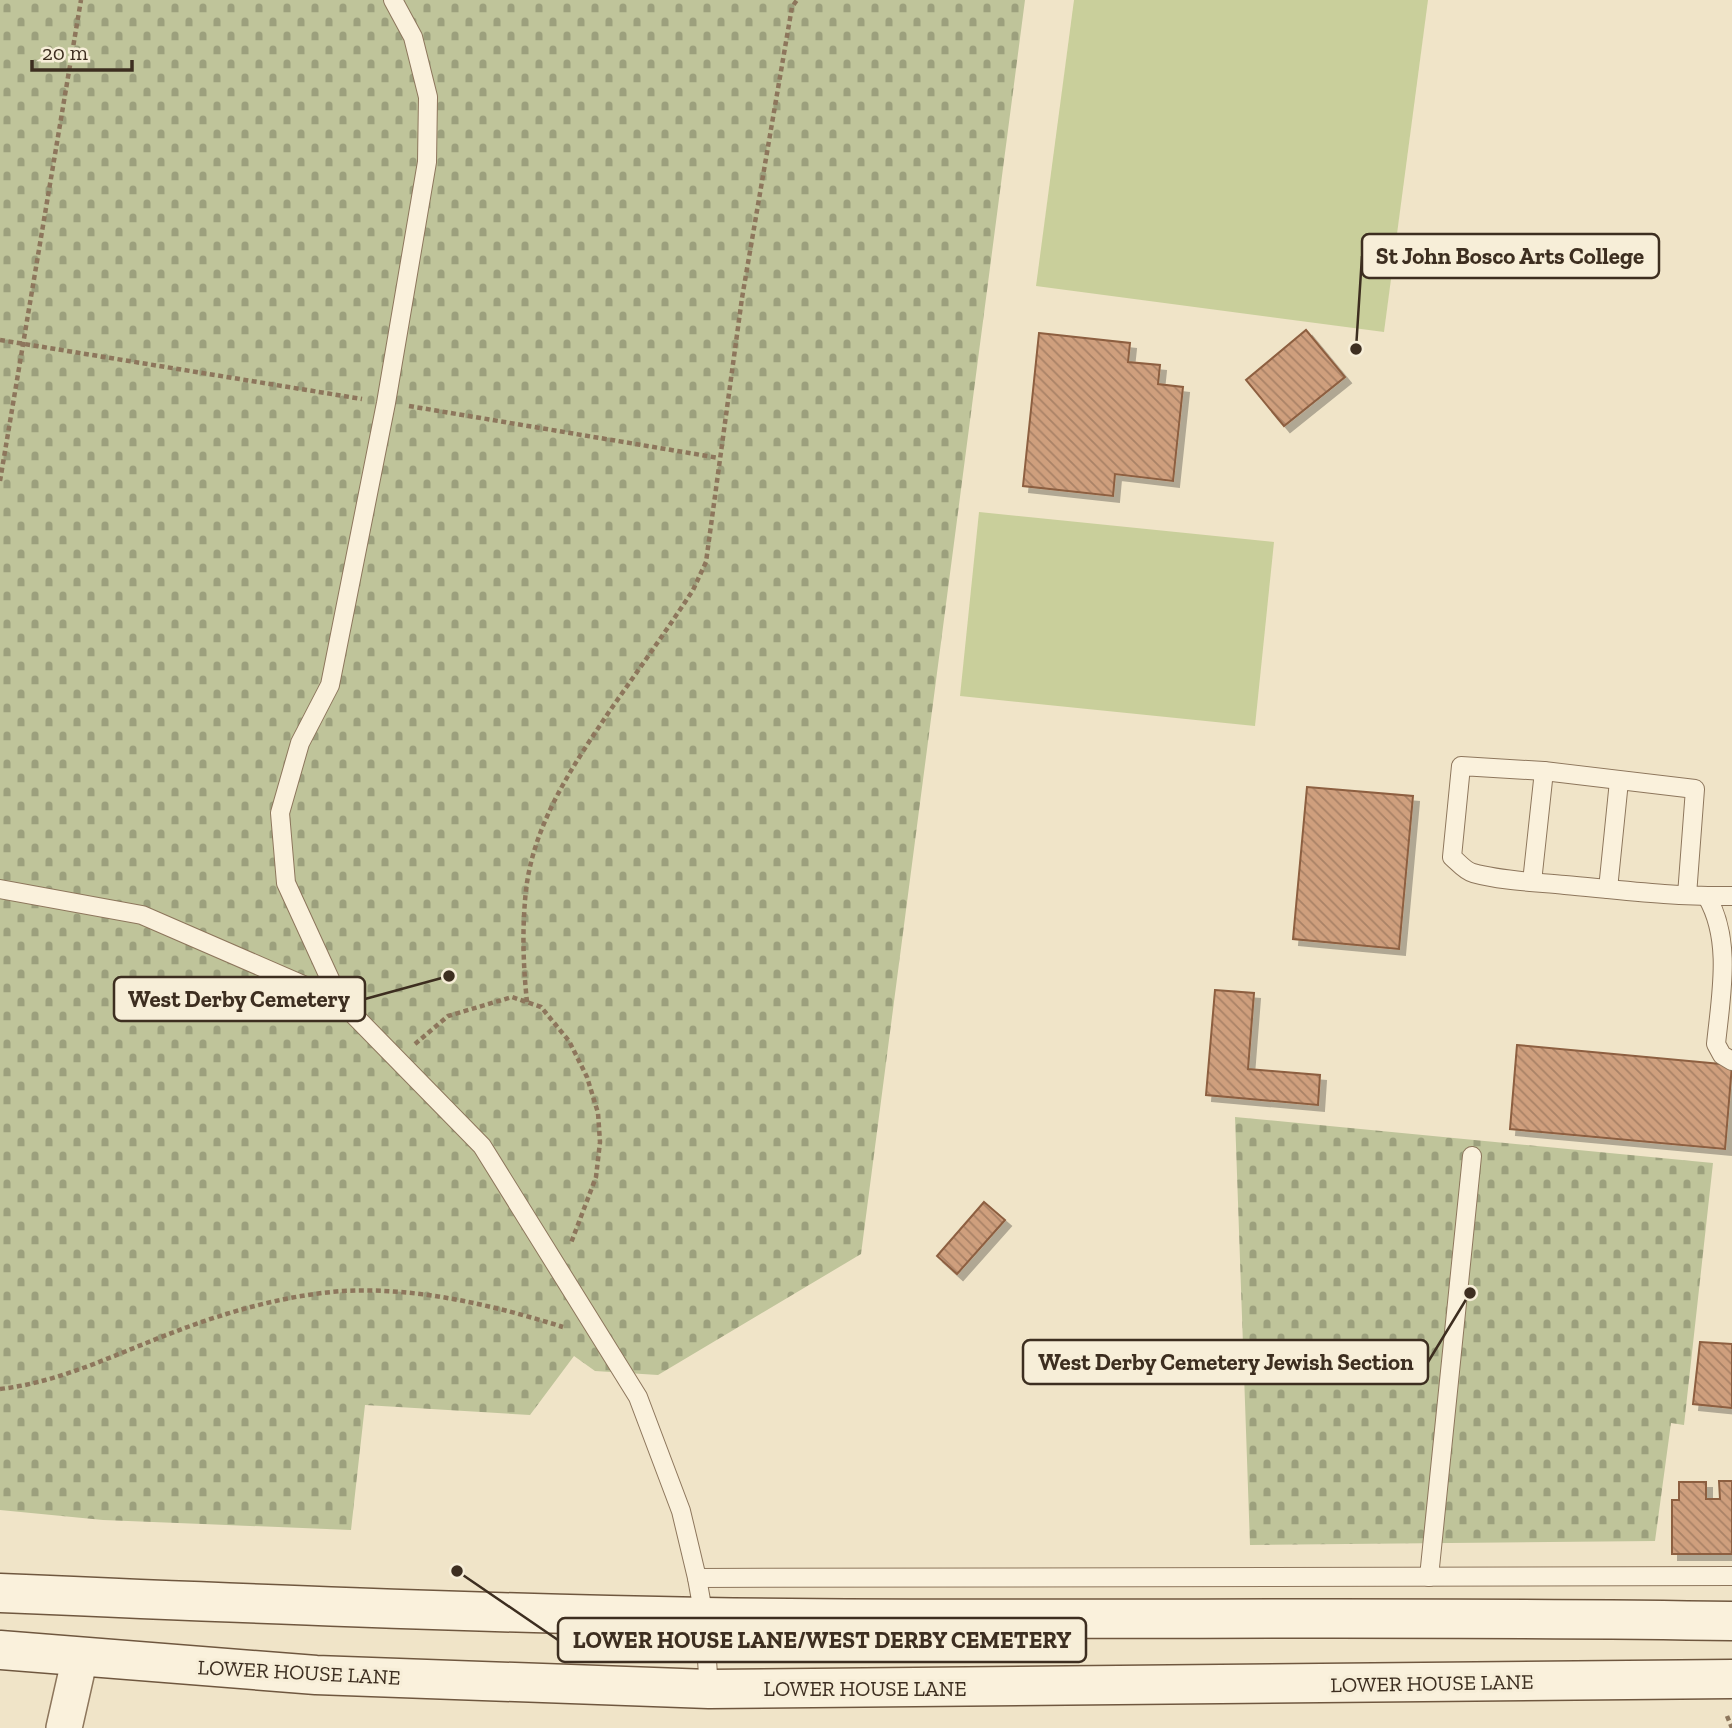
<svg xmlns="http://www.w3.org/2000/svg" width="1732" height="1728" font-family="'Zilla Slab',serif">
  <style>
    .grass { fill: #c9cf9b }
    .cemetery { fill: url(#cemetery-stones) }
    .building { fill: url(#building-back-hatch); stroke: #8d5f41; stroke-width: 2; filter: url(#shadow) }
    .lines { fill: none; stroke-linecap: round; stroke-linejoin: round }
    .lane-casing { stroke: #8d765c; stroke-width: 20 }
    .street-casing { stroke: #8d765c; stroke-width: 38 }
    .secondary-casing { stroke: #6f573f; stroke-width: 41 }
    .path { stroke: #8d765c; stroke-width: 4.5; stroke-dasharray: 5 3.5; stroke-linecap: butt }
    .lane { stroke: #faf1dc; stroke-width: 18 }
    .street { stroke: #faf1dc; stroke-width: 35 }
    .secondary { stroke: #faf1dc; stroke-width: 38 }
    .labels { text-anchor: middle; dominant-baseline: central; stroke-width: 6; stroke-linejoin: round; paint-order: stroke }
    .street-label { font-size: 21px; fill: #3d2e20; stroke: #f7eed8 }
    .leader { fill: none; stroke: #3d2e20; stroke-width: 2.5 }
    .callout-dot { fill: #3d2e20; stroke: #f7eed8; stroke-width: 2.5 }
    .callout { fill: #f7eed8; stroke: #3d2e20; stroke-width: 2.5 }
    .callout-label { font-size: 23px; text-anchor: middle; font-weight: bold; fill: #3d2e20 }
  </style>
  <defs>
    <pattern id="cemetery-stones" width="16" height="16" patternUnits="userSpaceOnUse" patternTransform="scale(1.75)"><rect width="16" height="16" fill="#bfc49a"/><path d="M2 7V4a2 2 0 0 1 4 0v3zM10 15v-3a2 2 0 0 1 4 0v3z" fill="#9ca07d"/></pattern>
    <pattern id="building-back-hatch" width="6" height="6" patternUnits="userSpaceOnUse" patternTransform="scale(1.75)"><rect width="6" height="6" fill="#cf9f7d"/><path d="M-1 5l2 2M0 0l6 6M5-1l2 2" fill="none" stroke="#a98266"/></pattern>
    <filter id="shadow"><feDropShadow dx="6" dy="6" stdDeviation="0" flood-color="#0004"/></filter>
  </defs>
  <rect width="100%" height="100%" fill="#f0e4c8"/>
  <g class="grass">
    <polygon points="1074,0 1428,0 1384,332 1036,286"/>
    <polygon points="979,512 1274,542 1255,726 960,696"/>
  </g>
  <g class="cemetery">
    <polygon points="0,0 1025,0 861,1254 658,1375 595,1371 574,1356 530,1415 365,1405 351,1530 103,1520 0,1510"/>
    <polygon points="1235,1117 1713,1163 1684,1425 1671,1423 1655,1541 1250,1545"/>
  </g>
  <g class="building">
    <polygon points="1306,330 1345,377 1284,426 1246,380"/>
    <polygon points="1039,333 1130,343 1128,362 1160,365 1158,384 1183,387 1173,481 1115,474 1113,496 1023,486"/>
    <polygon points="1307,787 1413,796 1399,949 1293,939"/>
    <polygon points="1215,990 1254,993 1248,1069 1320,1075 1318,1105 1206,1095"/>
    <polygon points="1517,1045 1732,1065 1725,1149 1510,1129"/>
    <polygon points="984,1202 1005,1220 957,1274 937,1256"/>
    <polygon points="1700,1342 1732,1344 1732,1408 1693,1404"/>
    <polygon points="1719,1481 1732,1481 1732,1554 1672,1554 1672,1500 1679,1500 1679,1482 1706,1482 1706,1499 1720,1499"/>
  </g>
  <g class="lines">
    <defs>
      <g id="lane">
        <polyline points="1532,882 1544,771"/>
        <polyline points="0,889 142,915 340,1001 482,1146 638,1397 681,1511 697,1578 704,1617 709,1689"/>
        <polyline points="1608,889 1619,781"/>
        <path d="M1687 895 1695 789 1544 771 1461 766 1452 857C1458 862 1465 871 1473 873 1502 881 1535 882 1565 885 1620 890 1676 897 1732 896"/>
        <path d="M1707 897C1732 940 1721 995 1716 1044L1722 1055 1732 1061"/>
        <polyline points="340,1001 286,883 280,813 300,743 330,685 386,403 427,162 428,97 413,37 393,0"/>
        <polyline points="1429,1577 1472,1156"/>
        <polyline points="697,1578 1732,1576"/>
      </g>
      <polyline id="street" points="64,1728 80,1657"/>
      <g id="secondary">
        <path d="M0 1593C235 1603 470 1613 705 1617 1047 1622 1390 1615 1732 1621"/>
        <polyline points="0,1650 316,1675 709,1689 1732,1679"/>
      </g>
    </defs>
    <use href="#lane" class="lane-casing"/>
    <use href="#street" class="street-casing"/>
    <use href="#secondary" class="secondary-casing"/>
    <g class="path">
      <polyline points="0,340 362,399"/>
      <polyline points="409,406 719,458"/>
      <polyline points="0,481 81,0"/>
      <path d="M527 1002C523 964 522 928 526 890 534 822 574 764 611 709 639 669 667 630 693 590L706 562 742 298 792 7 797 0"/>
      <polyline points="415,1044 448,1016 512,997 541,1007 569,1041 587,1077 598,1113 600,1142 596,1177 571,1243"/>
      <path d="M0 1389C62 1382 120 1352 177 1331 229 1311 287 1295 343 1291 417 1287 493 1305 563 1327"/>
      <polyline points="1727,1716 1732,1728"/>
    </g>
    <use href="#lane" class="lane"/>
    <use href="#street" class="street"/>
    <use href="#secondary" class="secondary"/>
  </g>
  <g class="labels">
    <g class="street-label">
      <text transform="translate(299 1672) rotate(3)">LOWER HOUSE LANE</text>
      <text transform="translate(1432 1683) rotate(-1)">LOWER HOUSE LANE</text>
      <text x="865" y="1688">LOWER HOUSE LANE</text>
    </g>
  </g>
  <path class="leader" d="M1356 349L1362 256M449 976L365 999M1470 1293L1428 1362M457 1571L558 1640"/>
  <g class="callout-dot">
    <circle cx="1356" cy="349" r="7"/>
    <circle cx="449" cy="976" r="7"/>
    <circle cx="1470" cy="1293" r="7"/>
    <circle cx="457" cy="1571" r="7"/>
  </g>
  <g class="callout">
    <rect x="1362" y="234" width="297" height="44" rx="7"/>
    <rect x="114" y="977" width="251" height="44" rx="7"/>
    <rect x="1023" y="1340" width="405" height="44" rx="7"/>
    <rect x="558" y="1618" width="528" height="44" rx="7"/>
  </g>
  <g class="callout-label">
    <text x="1510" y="264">St John Bosco Arts College</text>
    <text x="239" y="1007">West Derby Cemetery</text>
    <text x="1226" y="1370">West Derby Cemetery Jewish Section</text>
    <text x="822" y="1648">LOWER HOUSE LANE/WEST DERBY CEMETERY</text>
  </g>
  <path d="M32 60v10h100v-10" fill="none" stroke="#3d2e20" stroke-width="3.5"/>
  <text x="42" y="60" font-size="21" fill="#3d2e20" stroke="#f7eed8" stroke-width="5" paint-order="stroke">20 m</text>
</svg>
